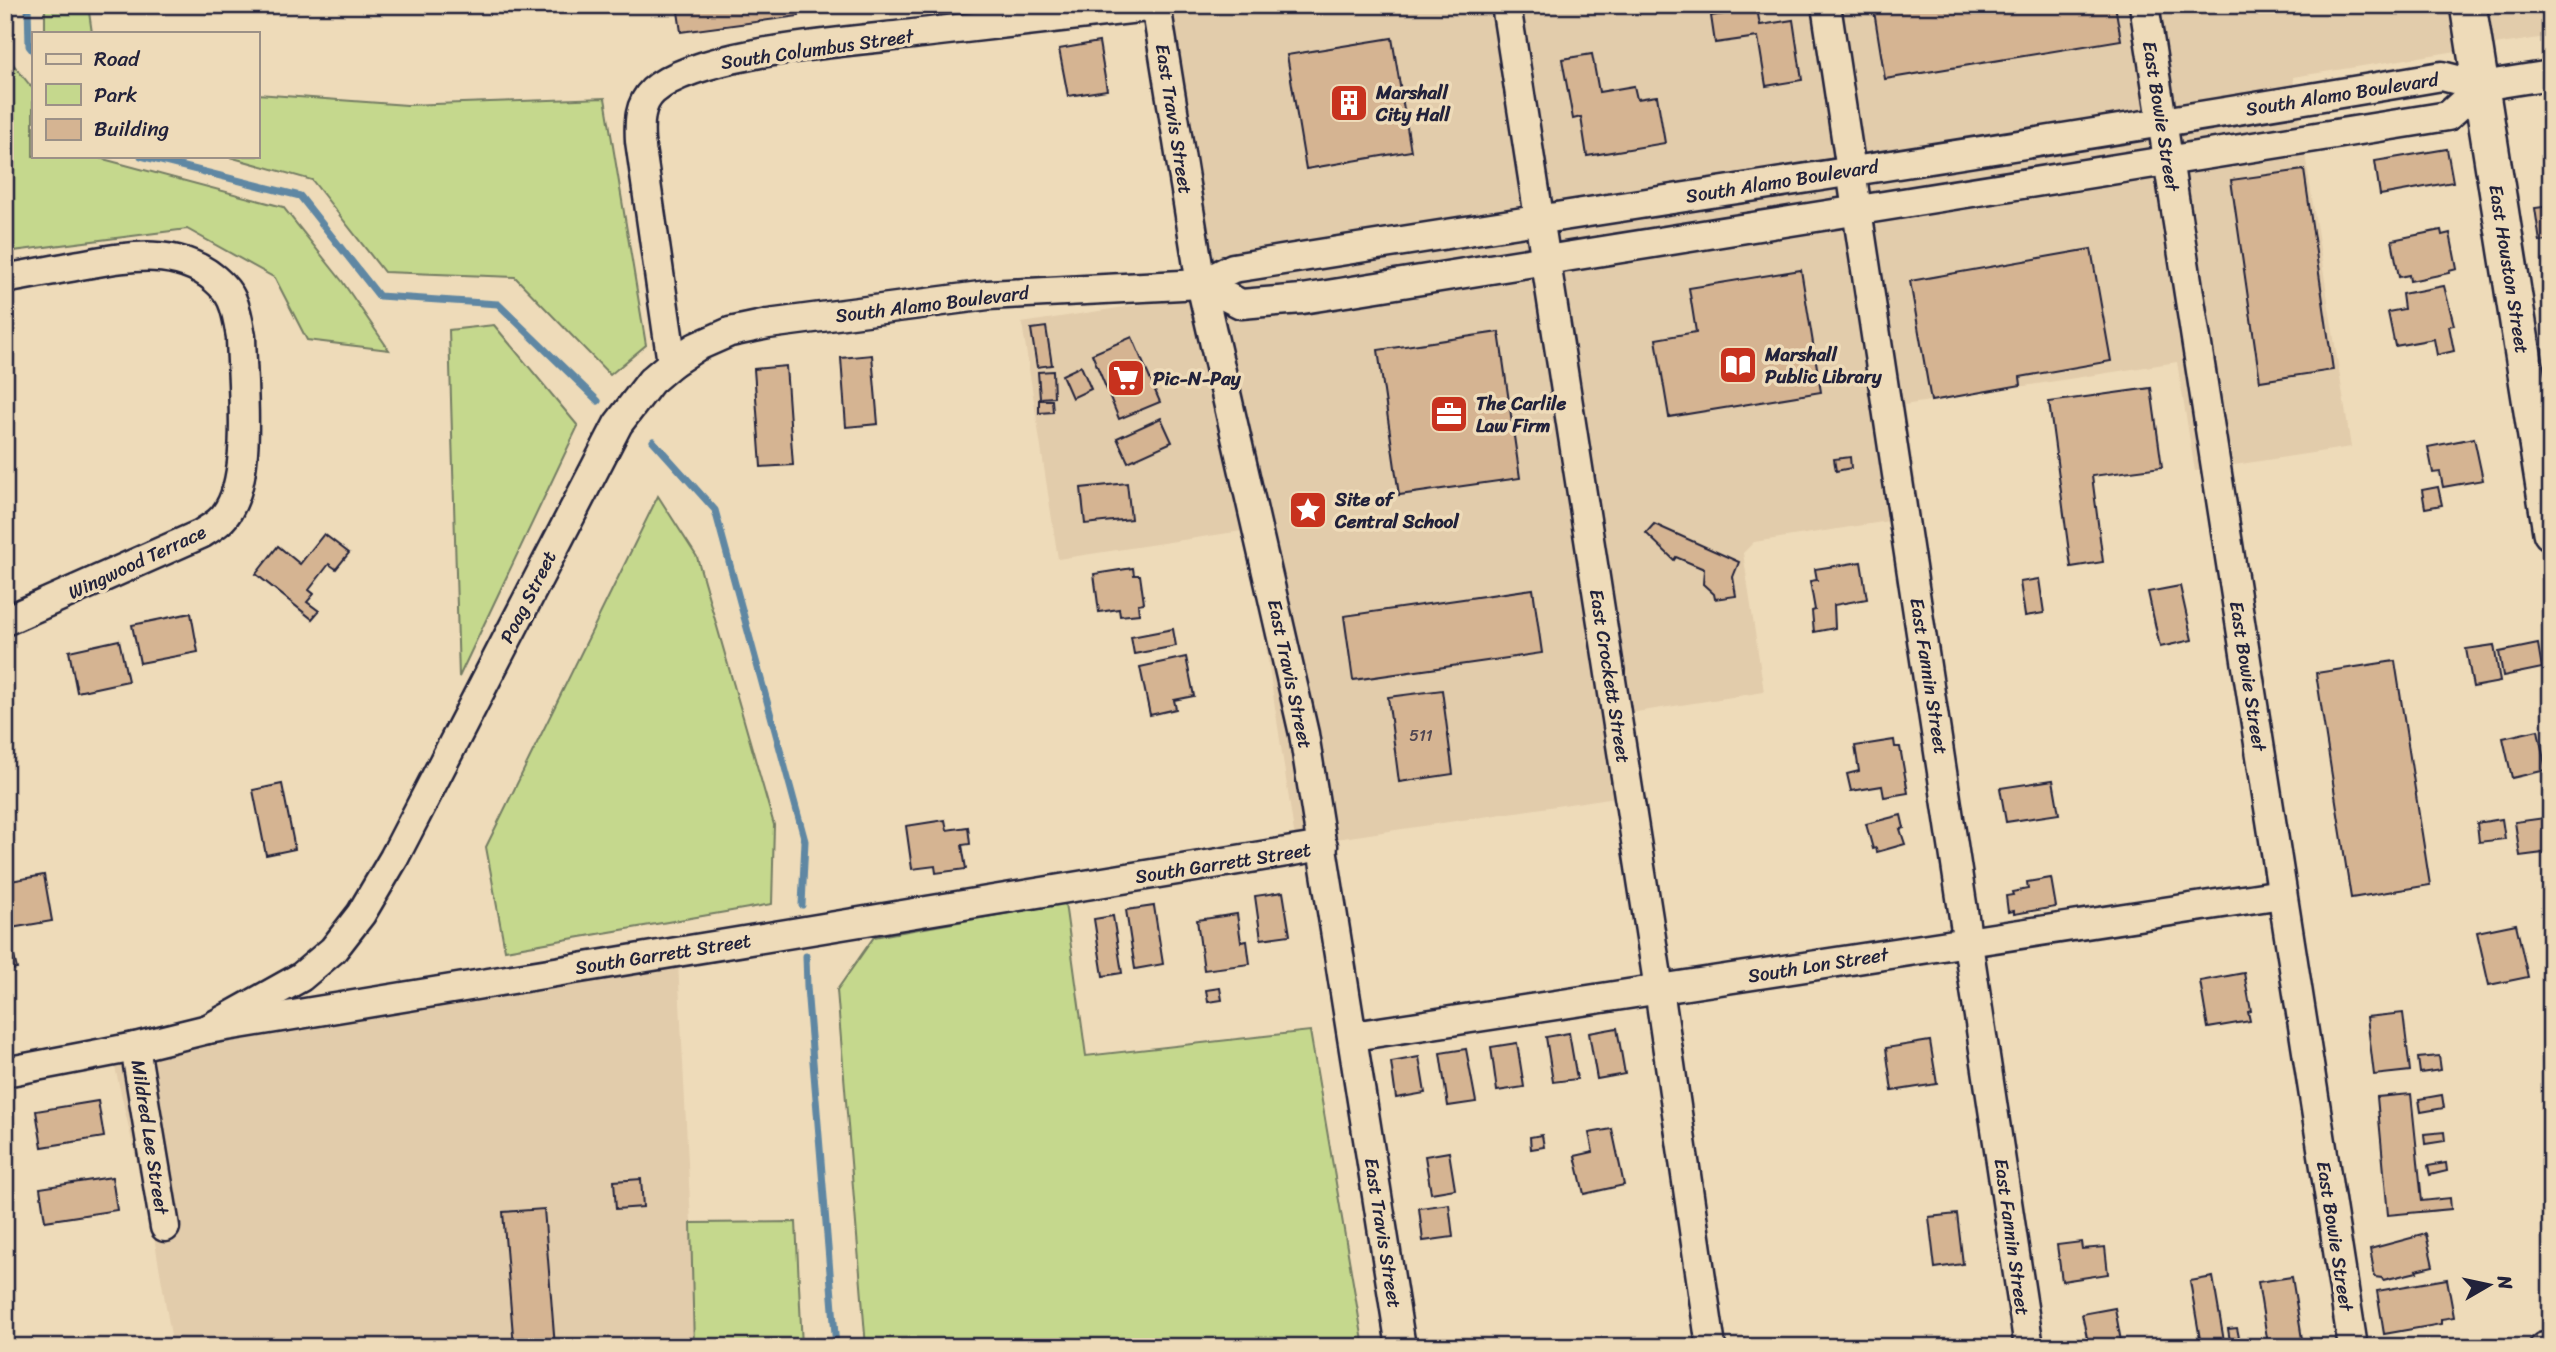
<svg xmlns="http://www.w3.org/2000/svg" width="2556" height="1352" font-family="Sriracha,sans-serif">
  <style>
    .built { fill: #e2ccab }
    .green { fill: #c5d88d; stroke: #747d64; stroke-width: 2 }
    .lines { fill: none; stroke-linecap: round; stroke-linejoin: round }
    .stream { stroke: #5f87a3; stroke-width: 7 }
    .building { fill: #d5b492; stroke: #22223b; stroke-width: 2 }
    .minor-casing { stroke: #22223b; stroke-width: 33 }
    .major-casing { stroke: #22223b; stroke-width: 40 }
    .minor { stroke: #eedbb9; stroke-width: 28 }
    .major { stroke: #eedbb9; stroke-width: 35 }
    .labels { text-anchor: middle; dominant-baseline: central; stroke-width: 7; stroke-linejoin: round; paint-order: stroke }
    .number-label { font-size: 16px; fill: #4f4651 }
    .street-label { font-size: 19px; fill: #22223b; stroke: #eedbb9 }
    .poi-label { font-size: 19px; font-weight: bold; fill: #22223b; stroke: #eedbb9; text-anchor: start }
  </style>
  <rect width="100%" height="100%" fill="#eedbb9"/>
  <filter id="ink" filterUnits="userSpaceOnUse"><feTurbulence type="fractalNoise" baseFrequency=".0143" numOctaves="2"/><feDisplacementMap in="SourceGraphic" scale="14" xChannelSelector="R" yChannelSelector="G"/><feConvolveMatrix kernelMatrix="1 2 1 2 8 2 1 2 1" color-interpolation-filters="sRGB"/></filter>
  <g filter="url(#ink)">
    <g class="built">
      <polygon points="1156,5 2551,5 2551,36 2293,77 2351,447 2195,471 2177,362 1904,405 1921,516 1754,542 1743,553 1764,692 1604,717 1616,797 1296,845 1248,530 1058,559 1022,323 1201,295"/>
      <polygon points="678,962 691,1223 694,1347 173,1347 154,1237 114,1063"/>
    </g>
    <g class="green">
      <polygon points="5,5 9,59 33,89 33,156 92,156 283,207 342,281 389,350 307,340 275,278 187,229 5,252"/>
      <polygon points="45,5 88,5 92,33 45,33"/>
      <polygon points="257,94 407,105 605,98 646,345 610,375 515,277 384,272 312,180 226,156 257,156"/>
      <polygon points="494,325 578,426 459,677 449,330"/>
      <polygon points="658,496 697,557 774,825 772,904 505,950 486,847"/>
      <polygon points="1065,903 1086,1056 1310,1031 1364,1347 866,1347 837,990 874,937"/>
      <polygon points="796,1222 802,1347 694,1347 691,1223"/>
    </g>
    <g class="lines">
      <g class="stream">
        <polyline points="28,5 29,46 33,51"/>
        <polyline points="141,156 300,196 379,296 498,304 598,401"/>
        <polyline points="653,441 715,510 805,841 802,905"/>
        <polyline points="806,956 807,987 836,1347"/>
      </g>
    </g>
    <g class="building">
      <polygon points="677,5 798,5 799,16 681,32"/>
      <polygon points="1873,5 2115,5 2121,40 1885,79"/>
      <polygon points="1757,9 1760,25 1793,20 1802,80 1766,86 1758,37 1715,43 1711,16"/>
      <polygon points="1392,38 1411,151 1306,169 1287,55"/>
      <polygon points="1099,42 1107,90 1068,96 1059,49"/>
      <polygon points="1592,54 1599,92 1634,86 1637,99 1657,96 1665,143 1587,156 1581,117 1573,119 1562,59"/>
      <polygon points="2447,149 2453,182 2380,195 2375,161"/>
      <polygon points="2304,170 2333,370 2260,381 2231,180"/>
      <polygon points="2551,206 2551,240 2540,242 2535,208"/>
      <polygon points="2441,230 2442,235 2450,233 2457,269 2449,271 2449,273 2410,281 2409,275 2399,277 2392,240"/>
      <polygon points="2091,249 2111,361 2020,377 2021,385 1931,401 1910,281"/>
      <polygon points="1801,270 1821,392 1669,417 1656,339 1696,332 1689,288"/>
      <polygon points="2444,286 2454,325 2449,326 2454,351 2437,355 2434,339 2395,346 2388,312 2404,309 2402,294"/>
      <polygon points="1046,327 1052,365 1037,367 1031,329"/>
      <polygon points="1499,332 1520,478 1399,495 1378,350"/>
      <polygon points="1132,337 1160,402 1119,419 1092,354"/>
      <polygon points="872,355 878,424 846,427 841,358"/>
      <polygon points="786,366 793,465 761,467 754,369"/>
      <polygon points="1081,366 1091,389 1072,398 1062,375"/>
      <polygon points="1053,371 1054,397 1040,398 1038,372"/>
      <polygon points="2151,388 2162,467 2092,476 2103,562 2071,567 2049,402"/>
      <polygon points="1039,400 1052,400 1053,412 1039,413"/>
      <polygon points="1161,418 1172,442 1128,462 1117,438"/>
      <polygon points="2474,438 2483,480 2443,487 2440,472 2433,473 2428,447"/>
      <polygon points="1850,457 1851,468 1836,471 1834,459"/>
      <polygon points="1127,483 1131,519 1085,524 1081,488"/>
      <polygon points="2438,487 2442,505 2425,508 2422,490"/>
      <polygon points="1654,524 1739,562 1733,577 1736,596 1715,599 1714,594 1703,584 1704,569 1676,557 1674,560 1646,533"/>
      <polygon points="324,534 349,553 336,569 329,564 309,590 314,594 307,602 319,611 312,619 256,574 278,546 300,564"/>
      <polygon points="1861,562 1867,599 1834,605 1835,628 1814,632 1812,611 1815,610 1810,581 1817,580 1815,569"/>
      <polygon points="1133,568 1134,575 1140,575 1144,603 1138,604 1139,614 1120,616 1119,609 1099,612 1094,574"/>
      <polygon points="2039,579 2044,613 2025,616 2020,582"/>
      <polygon points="2180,586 2192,640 2160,647 2148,592"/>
      <polygon points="1533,589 1542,653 1353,680 1344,616"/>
      <polygon points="191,613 198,652 140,663 132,625"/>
      <polygon points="1173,629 1176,646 1134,654 1131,637"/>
      <polygon points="119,640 128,681 77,692 69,651"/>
      <polygon points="2538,644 2542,668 2503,676 2499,652"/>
      <polygon points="2494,645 2500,682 2473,687 2466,649"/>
      <polygon points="1186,657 1194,696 1174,700 1176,709 1150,715 1140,667"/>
      <polygon points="2395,661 2430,885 2351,898 2316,673"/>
      <polygon points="1442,690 1453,774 1399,782 1388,697"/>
      <polygon points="2538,730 2546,770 2512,778 2503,738"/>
      <polygon points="1894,740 1895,747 1900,747 1908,793 1884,797 1882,786 1851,791 1847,774 1859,771 1855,746"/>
      <polygon points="2053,780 2059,814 2006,822 2000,788"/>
      <polygon points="282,784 295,849 266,855 253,790"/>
      <polygon points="1901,815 1904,828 1900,829 1905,844 1877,852 1876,848 1873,849 1866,824"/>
      <polygon points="2551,817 2551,852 2520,856 2515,822"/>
      <polygon points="2502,819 2505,839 2479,842 2477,823"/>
      <polygon points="945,820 947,830 968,827 970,844 962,845 966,869 936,873 935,866 912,869 906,826"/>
      <polygon points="44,875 52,921 5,929 5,882"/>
      <polygon points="2051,878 2056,907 2014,914 2014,911 2008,912 2006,896 2013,895 2012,892 2028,889 2027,882"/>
      <polygon points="1283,892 1290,935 1261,939 1255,896"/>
      <polygon points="1154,906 1163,964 1135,969 1126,910"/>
      <polygon points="1237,914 1241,942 1247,941 1250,964 1204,970 1197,920"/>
      <polygon points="1113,916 1122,973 1103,976 1094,919"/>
      <polygon points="2516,924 2528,977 2489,985 2477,932"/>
      <polygon points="12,948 17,969 5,971 5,949"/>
      <polygon points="2244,973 2251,1011 2248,1012 2250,1021 2208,1028 2200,981"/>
      <polygon points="1220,988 1222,1000 1208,1002 1206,990"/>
      <polygon points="2403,1013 2410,1071 2374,1075 2367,1017"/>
      <polygon points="1617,1028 1625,1074 1597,1079 1589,1033"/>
      <polygon points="1569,1033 1577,1079 1553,1082 1546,1037"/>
      <polygon points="1930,1041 1937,1084 1892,1091 1886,1048"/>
      <polygon points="1517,1043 1524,1087 1497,1091 1491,1047"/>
      <polygon points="1466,1049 1476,1102 1448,1106 1440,1053"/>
      <polygon points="2439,1056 2441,1070 2420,1073 2418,1058"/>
      <polygon points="1419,1057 1425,1093 1396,1098 1391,1062"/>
      <polygon points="2411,1094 2422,1201 2450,1198 2451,1209 2388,1215 2377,1097"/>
      <polygon points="2442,1095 2444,1108 2421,1112 2419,1099"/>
      <polygon points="98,1101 104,1137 42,1147 36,1111"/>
      <polygon points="1612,1129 1624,1185 1584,1194 1575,1156 1593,1152 1589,1133"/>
      <polygon points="2444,1132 2445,1141 2425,1144 2424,1134"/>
      <polygon points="1542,1135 1544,1147 1531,1149 1530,1137"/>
      <polygon points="1449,1152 1455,1189 1431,1193 1425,1156"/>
      <polygon points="2446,1163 2447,1171 2430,1175 2428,1166"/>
      <polygon points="112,1177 117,1210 45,1221 40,1188"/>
      <polygon points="641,1179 643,1207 616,1209 614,1181"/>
      <polygon points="1449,1204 1453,1237 1423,1241 1419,1208"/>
      <polygon points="544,1209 555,1347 514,1347 503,1212"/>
      <polygon points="1957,1214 1963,1264 1935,1268 1929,1217"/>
      <polygon points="2426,1234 2433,1266 2416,1270 2417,1272 2383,1280 2382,1278 2375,1277 2370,1249"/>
      <polygon points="2081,1242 2082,1249 2105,1247 2108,1274 2062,1281 2057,1245"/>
      <polygon points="2213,1277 2224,1341 2201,1345 2190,1281"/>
      <polygon points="2292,1277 2302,1339 2268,1344 2258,1282"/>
      <polygon points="2447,1279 2454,1317 2441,1319 2441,1324 2384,1334 2377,1291"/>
      <polygon points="2115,1308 2122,1347 2089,1347 2082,1314"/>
      <polygon points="2237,1328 2241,1347 2231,1347 2228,1329"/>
    </g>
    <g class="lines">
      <defs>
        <g id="minor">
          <polyline points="1156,5 1201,284 1304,734 1401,1347"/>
          <polyline points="1506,5 1659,989 1711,1347"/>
          <polyline points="1826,5 2029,1347"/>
          <polyline points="2144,5 2353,1347"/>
          <path d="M5 279C30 274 55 270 80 265 126 257 176 246 215 279 222 285 228 291 232 300 237 311 239 325 241 337 242 382 252 470 229 509 223 521 212 527 201 534L5 621"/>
          <polyline points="1201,284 1241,304 1302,299 2448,116 2481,86"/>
          <path d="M672 363 640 141C639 123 639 104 653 91 699 50 859 41 922 33 1000 24 1078 15 1156 6"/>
          <path d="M208 1029 301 977 333 950 361 914 394 858 618 424 651 381 672 363 696 347 730 332 768 324 988 295 1201 284 1233 268C1636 203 2039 145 2442 76L2481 86 2551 75"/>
          <polyline points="1353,1036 2282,894"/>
          <polyline points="135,1047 165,1227"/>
          <polyline points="5,1072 135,1047 208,1029 1323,846"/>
          <polyline points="2544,1347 2551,1346"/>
        </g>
        <polyline id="major" points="2468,5 2551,532"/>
      </defs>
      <use href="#minor" class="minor-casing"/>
      <use href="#major" class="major-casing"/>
      <use href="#minor" class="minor"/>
      <use href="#major" class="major"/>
    </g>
  </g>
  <defs>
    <symbol id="building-square" viewBox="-11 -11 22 22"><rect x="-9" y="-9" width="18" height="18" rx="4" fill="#c8321e" stroke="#eedbb9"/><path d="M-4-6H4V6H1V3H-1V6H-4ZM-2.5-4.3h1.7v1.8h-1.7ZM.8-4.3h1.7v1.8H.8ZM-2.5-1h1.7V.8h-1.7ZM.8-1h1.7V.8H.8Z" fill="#fff"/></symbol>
    <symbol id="library-square" viewBox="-11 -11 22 22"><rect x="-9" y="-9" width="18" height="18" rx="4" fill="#c8321e" stroke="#eedbb9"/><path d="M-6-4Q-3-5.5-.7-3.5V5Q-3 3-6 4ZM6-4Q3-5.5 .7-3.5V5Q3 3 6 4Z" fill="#fff"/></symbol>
    <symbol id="supermarket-square" viewBox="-11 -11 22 22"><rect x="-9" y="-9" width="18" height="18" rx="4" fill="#c8321e" stroke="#eedbb9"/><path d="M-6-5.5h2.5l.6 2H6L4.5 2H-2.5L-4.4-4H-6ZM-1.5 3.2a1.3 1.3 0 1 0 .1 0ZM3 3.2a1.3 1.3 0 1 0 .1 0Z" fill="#fff"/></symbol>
    <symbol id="office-square" viewBox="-11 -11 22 22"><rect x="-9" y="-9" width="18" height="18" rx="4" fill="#c8321e" stroke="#eedbb9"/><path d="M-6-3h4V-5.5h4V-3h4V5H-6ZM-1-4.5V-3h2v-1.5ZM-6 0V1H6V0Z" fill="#fff"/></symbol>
    <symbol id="sight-square" viewBox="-11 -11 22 22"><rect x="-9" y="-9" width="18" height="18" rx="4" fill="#c8321e" stroke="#eedbb9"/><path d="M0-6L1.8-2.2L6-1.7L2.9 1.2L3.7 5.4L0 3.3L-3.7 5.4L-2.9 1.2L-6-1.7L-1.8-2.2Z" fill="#fff"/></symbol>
  </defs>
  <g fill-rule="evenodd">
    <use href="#building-square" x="1327" y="81" width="44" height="44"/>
    <use href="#library-square" x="1716" y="343" width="44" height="44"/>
    <use href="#supermarket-square" x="1104" y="356" width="44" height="44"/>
    <use href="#office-square" x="1427" y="392" width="44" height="44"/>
    <use href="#sight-square" x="1286" y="488" width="44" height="44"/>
  </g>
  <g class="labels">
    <g class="number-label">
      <text x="1421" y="735">511</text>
    </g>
    <g class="street-label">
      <text transform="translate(817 49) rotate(-8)">South Columbus Street</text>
      <text transform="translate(2342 94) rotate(-9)">South Alamo Boulevard</text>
      <text transform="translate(2161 116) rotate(81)">East Bowie Street</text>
      <text transform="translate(1174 119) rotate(81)">East Travis Street</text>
      <text transform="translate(1782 181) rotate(-9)">South Alamo Boulevard</text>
      <text transform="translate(2509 269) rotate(81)">East Houston Street</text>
      <text transform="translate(932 304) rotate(-7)">South Alamo Boulevard</text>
      <text transform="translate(137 562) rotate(-25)">Wingwood Terrace</text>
      <text transform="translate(528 597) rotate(-63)">Poag Street</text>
      <text transform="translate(1290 674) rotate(78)">East Travis Street</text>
      <text transform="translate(1610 676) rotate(81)">East Crockett Street</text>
      <text transform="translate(1929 676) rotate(81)">East Fannin Street</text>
      <text transform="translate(2248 676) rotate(81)">East Bowie Street</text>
      <text transform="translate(1223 863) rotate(-9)">South Garrett Street</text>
      <text transform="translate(663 954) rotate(-9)">South Garrett Street</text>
      <text transform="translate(1818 965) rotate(-9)">South Lon Street</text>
      <text transform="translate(150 1137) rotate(81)">Mildred Lee Street</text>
      <text transform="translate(1383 1233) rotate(81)">East Travis Street</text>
      <text transform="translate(2335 1236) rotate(81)">East Bowie Street</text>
      <text transform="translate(2012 1237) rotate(82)">East Fannin Street</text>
    </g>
    <g class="poi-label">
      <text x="1376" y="92">Marshall<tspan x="1376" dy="22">City Hall</tspan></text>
      <text x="1765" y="354">Marshall<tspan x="1765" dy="22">Public Library</tspan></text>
      <text x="1153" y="378">Pic-N-Pay</text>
      <text x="1476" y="403">The Carlile<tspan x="1476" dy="22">Law Firm</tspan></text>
      <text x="1335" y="499">Site of<tspan x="1335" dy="22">Central School</tspan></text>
    </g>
  </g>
  <rect width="2556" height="1352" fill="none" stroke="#eedbb9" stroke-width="28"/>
  <rect x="14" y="14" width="2528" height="1324" fill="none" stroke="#22223b" stroke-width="2.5" filter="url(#ink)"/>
  <rect x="32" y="32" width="228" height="126" fill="#eedbb9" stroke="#9c9187" stroke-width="2"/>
  <rect x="46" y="54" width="35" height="10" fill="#eedbb9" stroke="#9c9187" stroke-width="2"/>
  <text x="94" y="66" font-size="21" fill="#22223b">Road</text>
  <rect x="46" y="84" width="35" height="21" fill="#c5d88d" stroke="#9c9187" stroke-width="2"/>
  <text x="94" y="102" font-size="21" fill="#22223b">Park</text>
  <rect x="46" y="119" width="35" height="21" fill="#d5b492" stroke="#9c9187" stroke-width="2"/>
  <text x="94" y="136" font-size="21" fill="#22223b">Building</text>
  <g transform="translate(2489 1285) rotate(81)" stroke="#eedbb9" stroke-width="5" paint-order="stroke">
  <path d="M0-5L12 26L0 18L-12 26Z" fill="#22223b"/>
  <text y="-10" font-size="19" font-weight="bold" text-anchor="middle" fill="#22223b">N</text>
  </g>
</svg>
